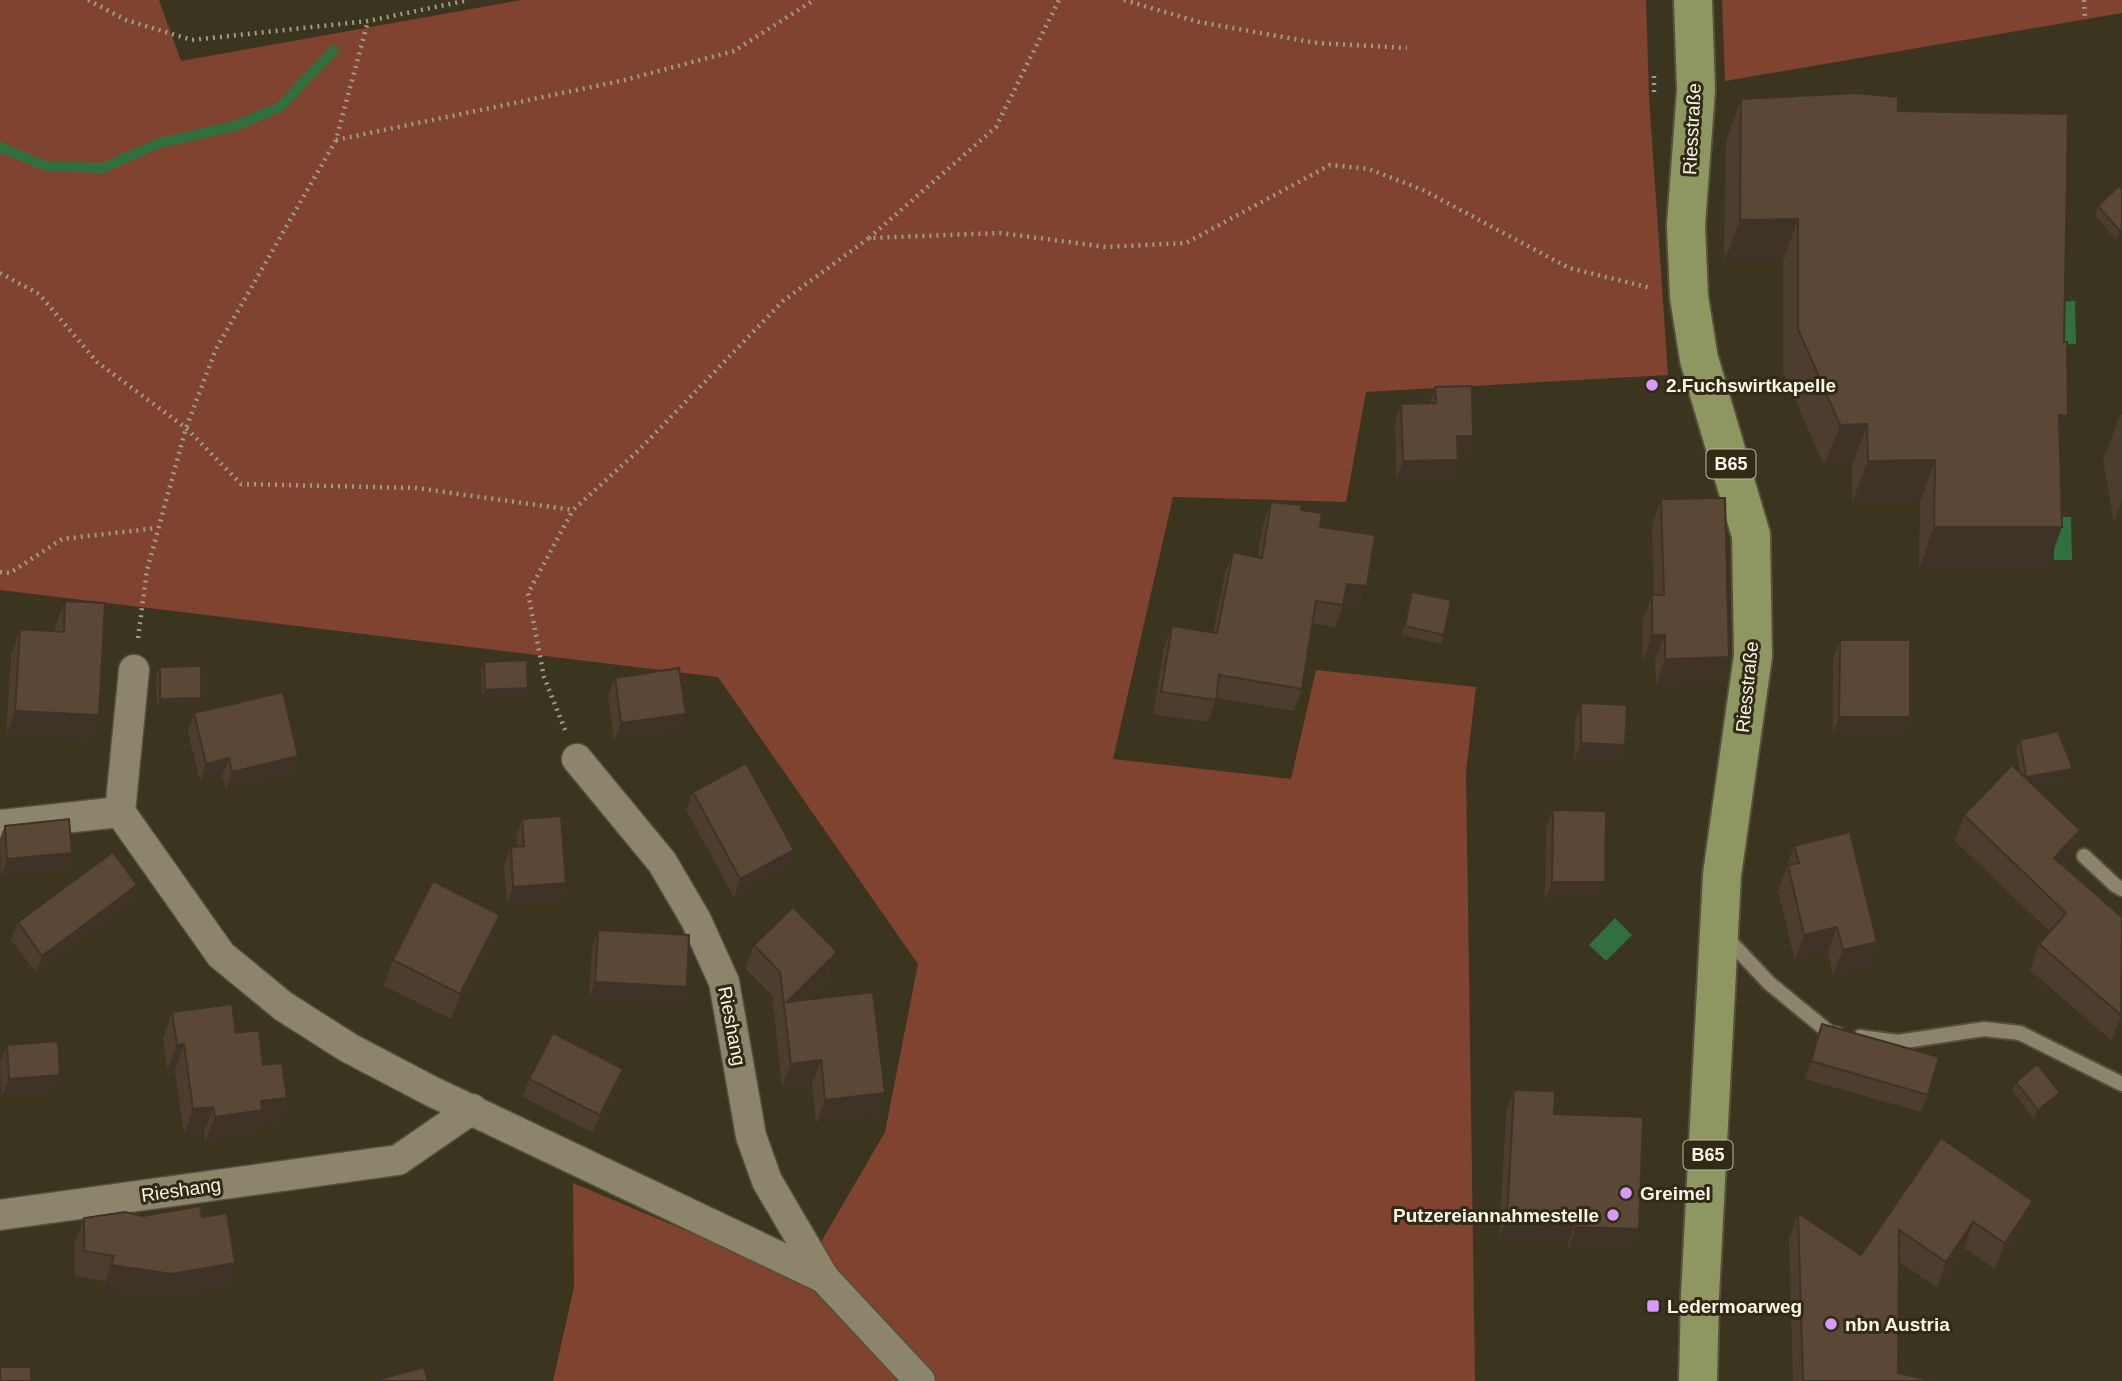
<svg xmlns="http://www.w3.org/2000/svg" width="2122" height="1381" font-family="Arial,sans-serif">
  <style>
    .green { fill: #804330 }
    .water { fill: #316f3f }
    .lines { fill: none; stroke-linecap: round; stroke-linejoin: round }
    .stream { stroke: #316f3f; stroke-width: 10 }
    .service-casing { stroke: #55503c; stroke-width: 18 }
    .minor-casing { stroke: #55503c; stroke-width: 33 }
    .primary-casing { stroke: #55503c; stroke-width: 42 }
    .path { stroke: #a09a89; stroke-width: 4.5; stroke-dasharray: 2 5; stroke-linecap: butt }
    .service { stroke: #8c856c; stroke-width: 14 }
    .minor { stroke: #8c856c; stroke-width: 30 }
    .primary { stroke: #8e9662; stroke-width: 38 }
    .wall { fill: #4d3d2e }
    .shaded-wall { fill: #3f3226 }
    .building { fill: #5a4736; stroke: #3f3226; stroke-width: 2 }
    .poi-dot { fill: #d89af8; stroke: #312a14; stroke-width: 2.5 }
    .labels { text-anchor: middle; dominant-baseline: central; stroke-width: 6; stroke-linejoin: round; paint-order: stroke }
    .shield { fill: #312a14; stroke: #bcb7a7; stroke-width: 2 }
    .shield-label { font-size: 18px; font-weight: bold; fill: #f8f4e6 }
    .street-label { font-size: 19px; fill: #f8f4e6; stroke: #312a14 }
    .poi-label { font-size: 19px; font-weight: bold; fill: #f8f4e6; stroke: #312a14; text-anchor: start }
  </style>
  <rect width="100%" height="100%" fill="#3b341e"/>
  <g class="green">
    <polygon points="0,0 159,0 181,61 521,0 1646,0 1649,97 1668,375 1366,392 1346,502 1173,497 1113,759 1291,779 1316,670 1476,687 1466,772 1475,1381 553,1381 574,1287 573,1183 682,1229 807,1266 885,1132 918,964 718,677 0,590"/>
    <polygon points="1722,0 2122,0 2122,13 1725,81"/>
  </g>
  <g class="water">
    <polygon points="2075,301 2076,344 2057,345 2056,302"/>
    <polygon points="2053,517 2071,517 2072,560 2054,560"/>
    <polygon points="1615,918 1632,935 1606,961 1589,945"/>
  </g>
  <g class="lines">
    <polyline class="stream" points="0,147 46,166 103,168 159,143 235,126 280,107 334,50"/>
    <defs>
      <g id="service">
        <polyline points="2084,856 2115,885 2122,889"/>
        <polyline points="1724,935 1769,983 1830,1033 1837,1034"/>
        <polyline points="1860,1037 1898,1042 1984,1029 2020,1033 2122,1084"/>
      </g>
      <g id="minor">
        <polyline points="134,670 120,812 221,955 283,1006 349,1048 431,1091 824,1278 920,1381"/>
        <polyline points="577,759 662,862 696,920 724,982 751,1136 767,1181 824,1278"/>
        <polyline points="0,825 120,812"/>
        <polyline points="0,1215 398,1160 472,1109"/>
      </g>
      <polyline id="primary" points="1693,0 1696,90 1686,225 1689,297 1699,359 1751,535 1753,656 1722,875 1700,1296 1698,1381"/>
    </defs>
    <use href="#service" class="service-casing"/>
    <use href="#minor" class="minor-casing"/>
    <use href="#primary" class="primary-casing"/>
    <g class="path">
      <polyline points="88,0 126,20 192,40 368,21 469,0"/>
      <polyline points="1124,0 1199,22 1317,43 1407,48"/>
      <polyline points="2084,0 2085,17"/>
      <polyline points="1654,76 1654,95"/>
      <polyline points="336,140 625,80 734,51 814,0"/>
      <polyline points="869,238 996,127 1059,0"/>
      <polyline points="0,273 39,294 97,362 186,428 241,484 416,488 573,510 639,450 783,301 869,238 1001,233 1106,247 1186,243 1330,165 1369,169 1423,190 1569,268 1651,288"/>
      <polyline points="0,572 10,573 62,539 157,528"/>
      <polyline points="138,638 147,570 186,428 216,349 336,140 368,21"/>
      <polyline points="565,730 544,677 528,593 573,510"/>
    </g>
    <use href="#service" class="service"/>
    <use href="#minor" class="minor"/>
    <use href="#primary" class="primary"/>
  </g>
  <g class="wall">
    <polygon points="1741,99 1898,111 2060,437 2047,569 1919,569 1920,502 1852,503 1852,466 1824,466 1783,371 1783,261 1724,261 1726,141"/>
    <polygon points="2119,186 2122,235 2116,240 2095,215 2098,206"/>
    <polygon points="1435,387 1473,436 1467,453 1458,454 1451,478 1396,479 1395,421 1401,404 1430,403"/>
    <polygon points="2122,414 2122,521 2114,522 2103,460 2120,415"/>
    <polygon points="1661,499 1729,657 1719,683 1656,685 1655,660 1643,661 1642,621 1652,595 1654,595 1652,525"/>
    <polygon points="1271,502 1301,510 1320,527 1359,608 1343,606 1335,627 1313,624 1302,689 1294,711 1216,698 1208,722 1153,714 1164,648 1172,626 1213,633 1225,573 1233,552 1258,557 1263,524"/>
    <polygon points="1412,592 1444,635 1441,644 1402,635 1409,601"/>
    <polygon points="65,601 90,741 6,737 11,655 20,629 55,631 55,627"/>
    <polygon points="1840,640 1910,717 1903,735 1833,734 1833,658"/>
    <polygon points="484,662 525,697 482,699 481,671"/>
    <polygon points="160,667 201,698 198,707 157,708 156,676"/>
    <polygon points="615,678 680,731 614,741 608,696"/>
    <polygon points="1581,703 1625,745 1619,762 1574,761 1575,721"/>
    <polygon points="194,713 298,756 292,774 226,790 222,776 200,781 188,731"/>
    <polygon points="2020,740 2073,769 2069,778 2033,785 2080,830 2071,856 2062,865 2122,917 2122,1029 2112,1041 2030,970 2039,944 2050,932 1955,841 1964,815 2020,772 2016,749"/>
    <polygon points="693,792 787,867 734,897 686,810"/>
    <polygon points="1553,810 1605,882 1598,900 1545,900 1546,828"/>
    <polygon points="522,819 560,901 507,905 504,865 511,847 517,847 516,837"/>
    <polygon points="5,826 72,853 66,870 1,877 0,838"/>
    <polygon points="1794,846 1867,968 1833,976 1828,952 1795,960 1778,891"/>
    <polygon points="131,903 36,973 11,940 18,922"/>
    <polygon points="598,930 680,1004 589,1000 592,948"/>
    <polygon points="491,941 451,1019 384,986 393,960"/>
    <polygon points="754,945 829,975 804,1000 876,1116 816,1123 812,1084 782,1087 772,995 745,968"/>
    <polygon points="172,1012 236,1033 263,1065 278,1124 256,1126 252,1136 205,1143 204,1132 184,1135 175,1070 167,1071 163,1038"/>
    <polygon points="1822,1024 1928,1095 1921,1112 1805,1079"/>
    <polygon points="7,1045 54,1093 2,1096 0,1062"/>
    <polygon points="529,1079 617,1087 593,1133 523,1097"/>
    <polygon points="2016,1082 2060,1093 2056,1102 2034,1119 2012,1091"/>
    <polygon points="1514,1090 1554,1114 1631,1252 1568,1249 1568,1243 1499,1240 1506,1112"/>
    <polygon points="1941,1138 2023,1227 1995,1269 1964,1248 1937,1288 1899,1262 1898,1373 1933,1381 1793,1381 1789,1239 1798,1213 1861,1255"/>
    <polygon points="143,1216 202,1217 225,1289 163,1299 102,1291 105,1281 75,1276 74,1244 84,1218"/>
  </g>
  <g class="shaded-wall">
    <polygon points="1798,219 1783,261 1724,261 1740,220"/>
    <polygon points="2122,229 2122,235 2116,240 2120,231"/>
    <polygon points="2059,415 2068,416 2053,457"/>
    <polygon points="1867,424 1852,466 1824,466 1840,425"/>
    <polygon points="1457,436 1473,436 1467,453 1451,454"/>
    <polygon points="1458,460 1451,478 1396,479 1403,461"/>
    <polygon points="1935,460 1920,502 1852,503 1868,461"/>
    <polygon points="2122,501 2122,521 2114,522"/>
    <polygon points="1934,527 2062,527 2047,569 1919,569"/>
    <polygon points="1347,584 1367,586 1359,608 1343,606"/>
    <polygon points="1652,635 1665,635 1655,660 1643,661"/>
    <polygon points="1729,657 1719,683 1656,685 1665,659"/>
    <polygon points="528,688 525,697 482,699 485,690"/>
    <polygon points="201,698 198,707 157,708 160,699"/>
    <polygon points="15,711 99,715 90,741 6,737"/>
    <polygon points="686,714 680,731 614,741 621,723"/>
    <polygon points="1839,717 1910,717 1903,735 1833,734"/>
    <polygon points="1581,743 1625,745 1619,762 1574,761"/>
    <polygon points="298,756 292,774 226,790 232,772"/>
    <polygon points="229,758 222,776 200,781 206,764"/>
    <polygon points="2073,769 2069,778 2022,786 2026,777"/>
    <polygon points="2080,830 2071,856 2045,884 2054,858"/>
    <polygon points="794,850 787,867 734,897 740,879"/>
    <polygon points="72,853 66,870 1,877 7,859"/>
    <polygon points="1552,882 1605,882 1598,900 1545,900"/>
    <polygon points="566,883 560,901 507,905 513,887"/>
    <polygon points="137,885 131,903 36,973 42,956"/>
    <polygon points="500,915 491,941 451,1019 460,994"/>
    <polygon points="1837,927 1828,952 1795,960 1804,935"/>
    <polygon points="1877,942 1867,968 1833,976 1843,950"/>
    <polygon points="837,952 829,975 786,1018 787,1002"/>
    <polygon points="595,982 687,987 680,1004 589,1000"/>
    <polygon points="2122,1014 2122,1029 2112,1041 2121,1015"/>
    <polygon points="184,1044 175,1070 167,1071 177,1045"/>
    <polygon points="821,1060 812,1084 782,1087 791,1064"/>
    <polygon points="623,1069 617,1087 593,1133 600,1115"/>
    <polygon points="60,1075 54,1093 2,1096 9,1079"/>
    <polygon points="885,1093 876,1116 816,1123 825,1100"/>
    <polygon points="2060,1093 2056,1102 2034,1119 2038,1110"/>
    <polygon points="287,1098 278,1124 256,1126 252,1136 205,1143 215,1117 261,1101"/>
    <polygon points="213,1107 204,1132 184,1135 193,1109"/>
    <polygon points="2033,1201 2023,1227 1995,1269 2005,1243"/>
    <polygon points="1507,1217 1576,1220 1568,1243 1499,1240"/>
    <polygon points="1973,1222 1964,1248 1937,1288 1946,1262"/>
    <polygon points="1576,1227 1639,1229 1631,1252 1568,1249"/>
    <polygon points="235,1263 225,1289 163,1299 102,1291 111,1265"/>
  </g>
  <g class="building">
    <polygon points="1856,93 1898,97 1898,111 2068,114 2064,342 2067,342 2068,416 2059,415 2062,527 1934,527 1935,460 1868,461 1867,424 1840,425 1798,329 1798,219 1740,220 1741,99"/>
    <polygon points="2119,186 2122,189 2122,229 2120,231 2098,206"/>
    <polygon points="1472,386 1473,436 1457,436 1458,460 1403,461 1401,404 1436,403 1435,387"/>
    <polygon points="1725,498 1729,657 1665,659 1665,635 1652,635 1652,595 1664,595 1661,499"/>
    <polygon points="1271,502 1302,505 1301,510 1322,513 1320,527 1375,535 1367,586 1347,584 1343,605 1316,601 1302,689 1219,675 1216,700 1161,692 1172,626 1217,633 1233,552 1262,558"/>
    <polygon points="1412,592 1451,600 1444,635 1405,626"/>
    <polygon points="65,601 105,603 99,715 15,711 20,629 64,632"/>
    <polygon points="1840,640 1910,640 1910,717 1839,717"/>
    <polygon points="527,660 528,688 485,690 484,662"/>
    <polygon points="201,666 201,698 160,699 160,667"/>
    <polygon points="679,668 686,714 621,723 615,678"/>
    <polygon points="283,692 298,756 232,772 229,758 206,764 194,713"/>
    <polygon points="1581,703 1627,705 1625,745 1581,743"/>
    <polygon points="2058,731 2073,769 2026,777 2020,740"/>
    <polygon points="746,763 794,850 740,879 693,792"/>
    <polygon points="2012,765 2080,830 2054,858 2122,917 2121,1015 2039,944 2066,913 1964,815"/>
    <polygon points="1553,810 1606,811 1605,882 1552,882"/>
    <polygon points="561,816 566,883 513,887 511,847 524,846 522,819"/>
    <polygon points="69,819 72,853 7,859 5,826"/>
    <polygon points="1850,832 1877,942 1843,950 1837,927 1804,935 1788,865 1799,863 1794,846"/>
    <polygon points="113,852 137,885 42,956 18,922"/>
    <polygon points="433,881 500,915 460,994 393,960"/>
    <polygon points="793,907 837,952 787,1002 873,992 885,1093 825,1100 821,1060 791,1064 780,972 754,945"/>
    <polygon points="598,930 689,935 687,987 595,982"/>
    <polygon points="232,1004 236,1033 259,1030 263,1065 282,1063 287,1098 261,1101 262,1110 215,1117 213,1107 193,1109 184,1044 177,1045 172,1012"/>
    <polygon points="1822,1024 1939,1057 1928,1095 1811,1061"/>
    <polygon points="553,1033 623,1069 600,1115 529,1079"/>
    <polygon points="58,1041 60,1075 9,1079 7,1045"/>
    <polygon points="2037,1064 2060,1093 2038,1110 2016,1082"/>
    <polygon points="1514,1090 1555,1091 1554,1114 1643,1117 1639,1229 1576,1227 1576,1220 1507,1217"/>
    <polygon points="1941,1138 2033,1201 2005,1243 1973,1222 1946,1262 1899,1230 1898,1373 1933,1381 1803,1381 1798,1213 1861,1255"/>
    <polygon points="200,1206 202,1217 227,1213 235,1263 172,1274 111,1265 114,1256 84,1251 84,1218 125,1212 143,1216"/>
    <rect x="0" y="1367" width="31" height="14"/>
    <polygon points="424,1367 428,1381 373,1381"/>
  </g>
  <g class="poi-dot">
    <circle cx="1652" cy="385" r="7"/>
    <circle cx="1626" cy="1193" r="7"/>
    <circle cx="1613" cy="1215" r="7"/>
    <rect x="1646" y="1299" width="14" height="14" rx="3.5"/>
    <circle cx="1831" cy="1324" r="7"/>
  </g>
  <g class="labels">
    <g class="shield">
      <rect x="1706.5" y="449.5" width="49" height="29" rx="5"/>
      <rect x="1683.5" y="1140.5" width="49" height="29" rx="5"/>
    </g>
    <g class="shield-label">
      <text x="1731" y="464">B65</text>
      <text x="1708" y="1155">B65</text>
    </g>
    <g class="street-label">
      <text transform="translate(1692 129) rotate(-87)">Riesstraße</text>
      <text transform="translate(1747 687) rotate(-84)">Riesstraße</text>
      <text transform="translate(732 1026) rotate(79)">Rieshang</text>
      <text transform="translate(181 1190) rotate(-8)">Rieshang</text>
    </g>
    <g class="poi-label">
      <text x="1666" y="385">2.Fuchswirtkapelle</text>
      <text x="1640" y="1193">Greimel</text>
      <text x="1599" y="1215" text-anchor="end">Putzereiannahmestelle</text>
      <text x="1667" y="1306">Ledermoarweg</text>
      <text x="1845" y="1324">nbn Austria</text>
    </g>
  </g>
</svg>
